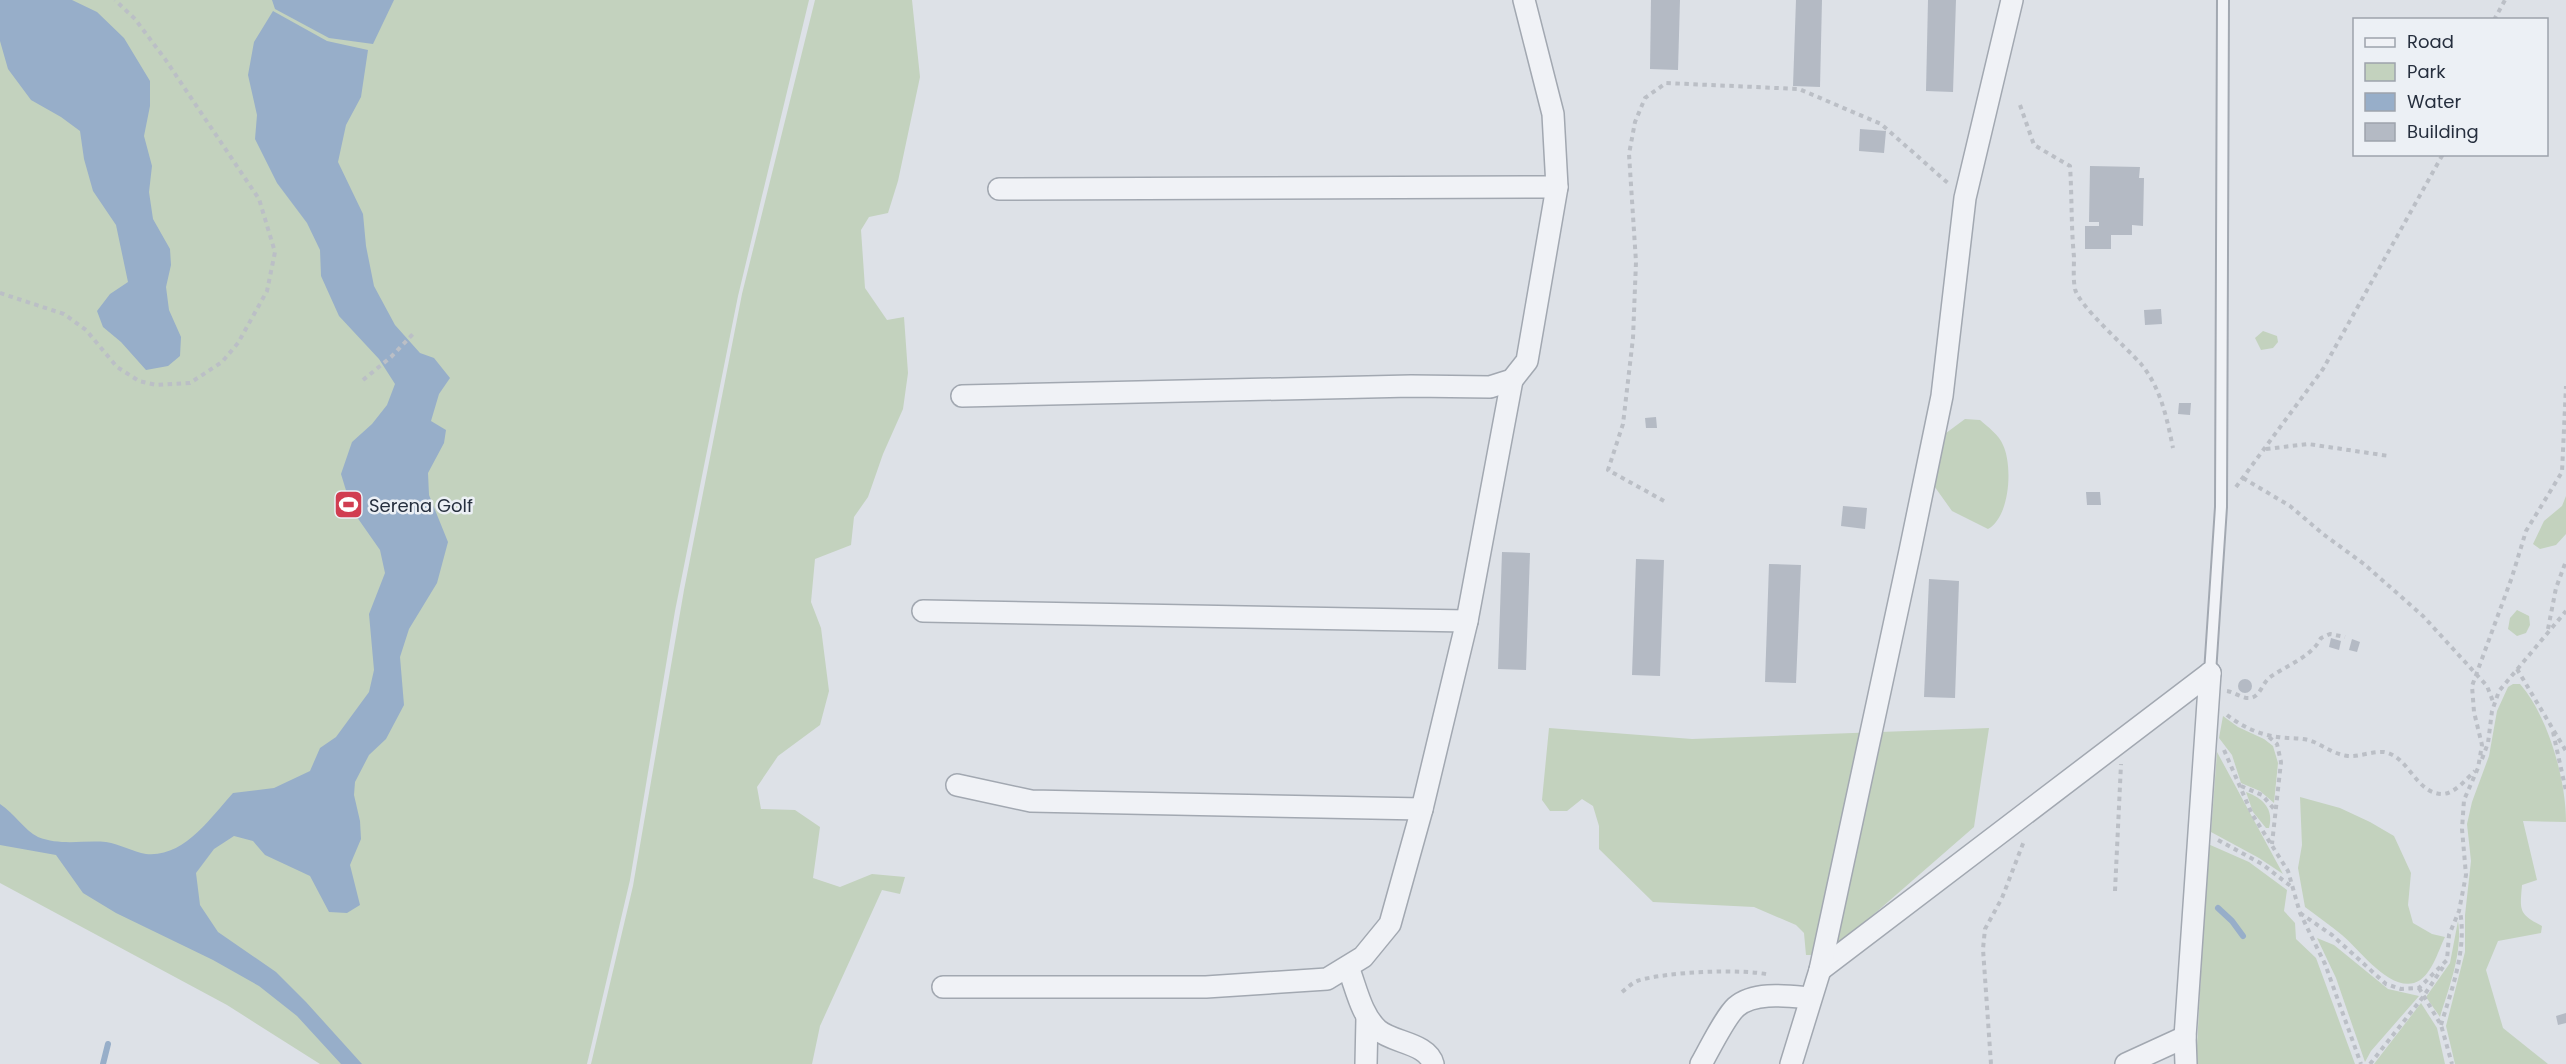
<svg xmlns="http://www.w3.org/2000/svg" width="2566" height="1064" font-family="Poppins,sans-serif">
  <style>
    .green { fill: #c3d2be }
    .water { fill: #97aec9 }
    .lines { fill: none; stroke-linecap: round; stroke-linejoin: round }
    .stream { stroke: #97aec9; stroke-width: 6 }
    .building { fill: #b4bac4 }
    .service-casing { stroke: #a2a8b1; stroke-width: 14 }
    .minor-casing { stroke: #a2a8b1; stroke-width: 24 }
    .path { stroke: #bbbfc6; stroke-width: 4; stroke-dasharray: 4.5 4.5; stroke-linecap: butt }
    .service { stroke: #f0f2f6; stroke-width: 10 }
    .minor { stroke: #f0f2f6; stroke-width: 21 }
    .labels { text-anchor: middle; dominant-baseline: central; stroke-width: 5; stroke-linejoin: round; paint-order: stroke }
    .poi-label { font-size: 18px; fill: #262f3e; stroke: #ecf0f5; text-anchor: start }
  </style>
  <rect width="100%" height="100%" fill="#dde1e7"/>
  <g class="green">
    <polygon points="0,0 809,0 738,296 675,611 630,880 587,1064 320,1064 227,1005 0,883"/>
    <polygon points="815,0 912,0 920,77 898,181 888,213 869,217 861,230 865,288 887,320 904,317 908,373 903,409 883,454 868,497 854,517 851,545 815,559 811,602 821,628 829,691 820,725 778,756 757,787 761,809 795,810 820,827 813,878 840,887 872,874 905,877 900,894 882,890 820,1026 812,1064 591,1064 633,886 684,590 742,294"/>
    <polygon points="2263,331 2277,336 2278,342 2273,348 2261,350 2255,338"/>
    <path d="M1965 419 1980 420C1988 427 1999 435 2003 445 2013 466 2010 517 1988 529L1952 511 1927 476 1942 436Z"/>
    <polygon points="2566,496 2566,534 2556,545 2540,549 2533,544 2544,521 2562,506"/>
    <polygon points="2517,610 2529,616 2530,625 2526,633 2517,636 2508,629 2510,618"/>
    <path d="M2513 684H2520C2548 716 2566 779 2566 822L2523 821 2537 880 2522 885C2520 910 2518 914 2542 926L2541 933 2498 941 2486 970 2503 1028 2548 1064H2455L2446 1026 2465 952V915L2471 861 2467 824 2472 802 2489 756 2497 711 2508 687Z"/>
    <polygon points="2223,716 2238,727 2264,739 2273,746 2278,763 2274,803 2260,791 2241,783 2232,755 2219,738"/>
    <polygon points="1549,728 1692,739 1989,728 1974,827 1827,955 1806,955 1804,933 1796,925 1754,907 1653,902 1599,849 1599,826 1593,806 1582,799 1567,811 1550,811 1542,800"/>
    <polygon points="2217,752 2283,874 2259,858 2211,832"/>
    <path d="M2246 792C2263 798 2274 809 2269 828H2266L2253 812Z"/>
    <path d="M2300 797 2340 808 2370 822 2394 836 2411 873 2408 905 2413 923 2432 934 2445 937C2438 951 2431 978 2414 983 2388 990 2359 949 2342 935 2330 925 2317 916 2305 907L2298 868 2302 845Z"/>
    <polygon points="2208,844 2249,862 2287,890 2284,911 2295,923 2296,939 2316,958 2355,1064 2196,1064"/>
    <path d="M2458 921C2463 952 2449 987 2440 1017L2426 997 2450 963Z"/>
    <polygon points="2317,938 2334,945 2388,989 2419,996 2371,1051 2365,1062 2336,978"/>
    <polygon points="2421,1003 2437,1028 2445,1064 2374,1064"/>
  </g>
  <g class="water">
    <polygon points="0,0 72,0 97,12 124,38 150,81 150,106 144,136 152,166 149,192 153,219 170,249 171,265 166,287 169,310 181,337 180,356 168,366 146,370 121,342 103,327 97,311 110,294 128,282 116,225 93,191 84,159 80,131 61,117 31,100 8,69 0,41"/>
    <polygon points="272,0 394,0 373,44 329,38 275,9"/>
    <path d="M273 11 327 41 368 50 361 97 346 125 338 162 363 214 366 246 374 286 395 325 420 353 434 358 450 378 439 394 431 421 446 430 444 443 428 473 429 495 448 542 437 583 409 629 400 657 404 705 386 739 369 755 355 782 354 795 360 821 361 839 350 865 360 905 347 913 329 912 310 876 265 855 253 841 234 836 214 849 196 873 200 905 218 932 276 972 306 1002 362 1064H341L297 1016 259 986 213 960 116 913 83 893 56 855 0 845V804C14 813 24 830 38 837 61 846 83 840 106 842 120 844 133 852 146 854 184 858 211 817 233 793L274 788 310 771 320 748 336 737 369 692 374 670 369 614 385 573 380 550 352 510 341 474 352 442 372 424 387 405 395 384 379 359 339 316 321 276 320 250 307 223 277 183 255 139 257 115 248 75 254 42Z"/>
  </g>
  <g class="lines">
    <g class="stream">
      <polyline points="2218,908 2232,921 2243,936"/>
      <polyline points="103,1064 108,1044"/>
    </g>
  </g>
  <g class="building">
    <polygon points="1651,0 1680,0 1678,70 1650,69"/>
    <polygon points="1796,0 1822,0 1820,87 1793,86"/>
    <polygon points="1928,0 1956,0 1953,92 1926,91"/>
    <polygon points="1860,129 1886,131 1884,153 1859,151"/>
    <polygon points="2090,166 2140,167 2139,178 2144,178 2143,226 2132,225 2132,235 2111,235 2111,249 2085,249 2085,226 2099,226 2099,222 2089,222"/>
    <polygon points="2161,309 2162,324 2145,325 2144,310"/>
    <polygon points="2179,403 2191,403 2190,415 2178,414"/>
    <polygon points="1656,417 1657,428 1646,428 1645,418"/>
    <polygon points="2086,492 2100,492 2101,505 2087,505"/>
    <polygon points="1843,506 1867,508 1865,529 1841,526"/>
    <polygon points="1502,552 1530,553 1526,670 1498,669"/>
    <polygon points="1636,559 1664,560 1660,676 1632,675"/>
    <polygon points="1769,564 1801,565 1796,683 1765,682"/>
    <polygon points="1929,579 1959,581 1955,698 1924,697"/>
    <polygon points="2331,638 2341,641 2339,650 2329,647"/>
    <polygon points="2352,639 2360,642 2357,652 2349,650"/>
    <circle cx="2245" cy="686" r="7"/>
    <polygon points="2566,1013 2566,1023 2558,1025 2556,1016"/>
  </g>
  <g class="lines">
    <defs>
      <polyline id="service" points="2210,673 2221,507 2223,0"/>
      <g id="minor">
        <polyline points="999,189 1557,187"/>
        <polyline points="962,396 1411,386 1490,387 1512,380 1527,361 1557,187 1553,114 1524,0"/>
        <polyline points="923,611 1467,621"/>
        <polyline points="957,785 1031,801 1422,809"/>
        <path d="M1348 967C1356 987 1361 1015 1378 1030 1393 1043 1428 1043 1433 1064"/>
        <polyline points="1820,970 2210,673"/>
        <polyline points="943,987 1206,987 1327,979 1363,957 1390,924 1422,809 1467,621 1512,380"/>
        <polyline points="1366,1064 1367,1018"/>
        <path d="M1701 1064C1709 1050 1725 1017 1736 1007 1754 991 1788 996 1810 998"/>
        <polyline points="1791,1064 1820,970 1910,551 1942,396 1965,198 2012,0"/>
        <polyline points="2126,1064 2185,1037"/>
        <polyline points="2186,1064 2185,1037 2210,673"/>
      </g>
    </defs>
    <use href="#service" class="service-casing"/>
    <use href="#minor" class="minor-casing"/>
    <g class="path">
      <polyline points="2494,20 2505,0"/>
      <path d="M2020 105 2034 145 2070 166C2072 196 2071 227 2074 257 2074 267 2073 279 2075 289 2079 306 2127 348 2141 364 2161 388 2167 419 2173 448"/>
      <polyline points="0,293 64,314 86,330 117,367 139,381 156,385 190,383 222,362 238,343 267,291 275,252 259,199 165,59 135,19 115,0"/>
      <polyline points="363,380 391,357 413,334"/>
      <polyline points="2266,449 2308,444 2389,456"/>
      <polyline points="2243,478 2290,506 2323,534 2364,564 2423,616 2487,686 2494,704"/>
      <polyline points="2236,487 2323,369 2443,154"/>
      <polyline points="1664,501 1608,470 1623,424 1633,338 1636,262 1629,154 1635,122 1645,98 1666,83 1799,89 1881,124 1949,184"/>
      <polyline points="2548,629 2556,588 2566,561"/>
      <polyline points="2517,669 2566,751"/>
      <path d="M2227 691C2234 692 2243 699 2250 698 2260 697 2262 684 2269 678 2286 665 2311 658 2321 638L2330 634 2345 637"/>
      <path d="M2227 715C2241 726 2260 735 2278 737 2289 739 2303 737 2314 742 2325 747 2334 754 2348 756 2359 757 2372 751 2384 752 2409 756 2415 793 2442 794 2455 794 2467 778 2475 771"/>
      <polyline points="2553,732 2566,791"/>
      <polyline points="2269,737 2277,744 2281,762 2272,844"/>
      <polyline points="2224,750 2252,814 2288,871 2300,913 2325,964 2361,1064"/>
      <polyline points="2482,759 2488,743 2492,711 2499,691 2566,611"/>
      <polyline points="2241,786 2262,795 2275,810"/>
      <polyline points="2218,840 2262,864 2292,887"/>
      <polyline points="2115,891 2121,764"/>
      <polyline points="2300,913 2332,935 2386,984 2401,989 2419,988 2447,960 2449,935 2459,911 2466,875 2462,829 2464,800 2478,768 2482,745 2474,712 2472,686 2512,577 2526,531 2562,472 2566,386"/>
      <polyline points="2419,988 2441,1025 2452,1064"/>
      <path d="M1622 992C1627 988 1632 983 1637 981 1664 972 1743 968 1770 975"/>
      <path d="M2441 1025C2452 988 2467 950 2460 911"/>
      <polyline points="1991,1064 1983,949 1985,929 2002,898 2024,841"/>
      <polyline points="2370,1064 2423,997 2445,964"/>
    </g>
    <use href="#service" class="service"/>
    <use href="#minor" class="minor"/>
  </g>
  <defs>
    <symbol id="stadium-square" viewBox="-11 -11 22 22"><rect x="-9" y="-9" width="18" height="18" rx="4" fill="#d13d51" stroke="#ecf0f5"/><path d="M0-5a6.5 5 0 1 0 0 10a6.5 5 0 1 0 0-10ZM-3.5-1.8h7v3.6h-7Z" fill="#fff"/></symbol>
  </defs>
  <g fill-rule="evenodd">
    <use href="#stadium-square" x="332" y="488" width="33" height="33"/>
  </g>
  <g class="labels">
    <g class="poi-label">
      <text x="369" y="505">Serena Golf</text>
    </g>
  </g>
  <rect x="2353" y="18" width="195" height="138" fill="#ecf0f5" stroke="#9da3ac" stroke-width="1.5"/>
  <rect x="2365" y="38" width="30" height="9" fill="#f0f2f6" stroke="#9da3ac" stroke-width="1.5"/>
  <text x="2407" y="48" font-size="18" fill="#262f3e">Road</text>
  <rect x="2365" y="63" width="30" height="18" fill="#c3d2be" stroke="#9da3ac" stroke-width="1.5"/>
  <text x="2407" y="78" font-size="18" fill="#262f3e">Park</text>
  <rect x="2365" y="93" width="30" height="18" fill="#97aec9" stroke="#9da3ac" stroke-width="1.5"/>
  <text x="2407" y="108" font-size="18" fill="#262f3e">Water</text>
  <rect x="2365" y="123" width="30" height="18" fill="#b4bac4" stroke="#9da3ac" stroke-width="1.5"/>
  <text x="2407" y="138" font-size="18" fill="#262f3e">Building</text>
</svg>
